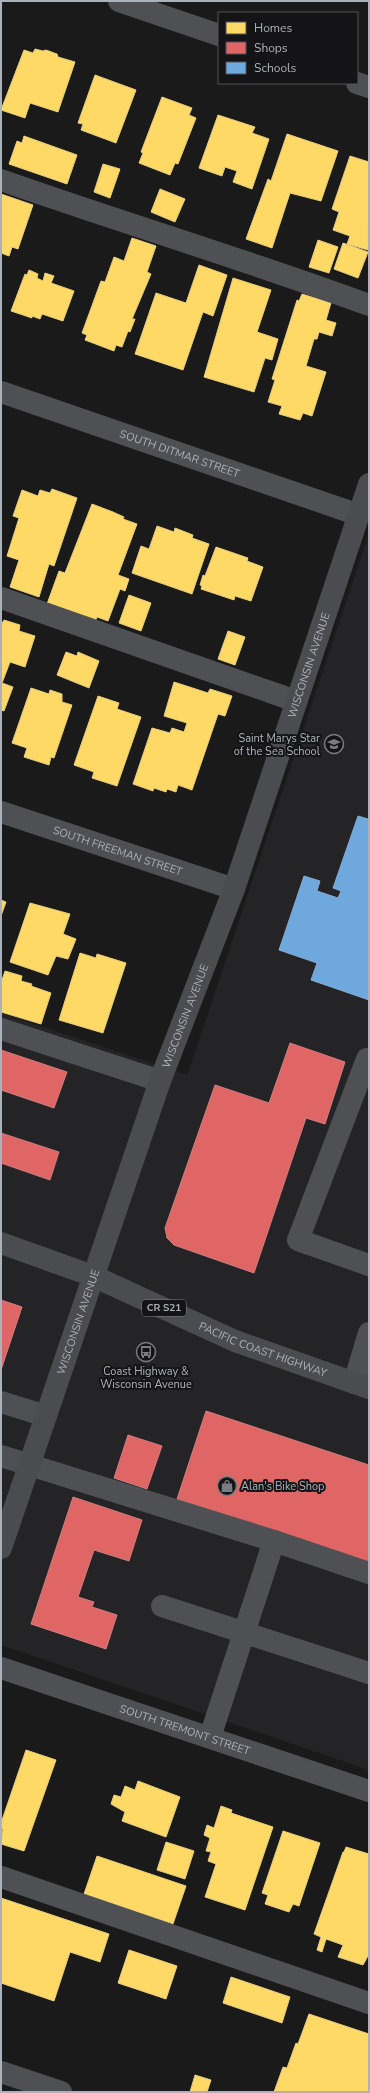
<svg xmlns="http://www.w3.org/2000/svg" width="370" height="2093" font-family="'Nunito Sans',sans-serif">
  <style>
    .built { fill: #242426 }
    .homes { fill: #ffd966; stroke: #e6cd7f }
    .shops { fill: #e06666; stroke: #d07d7f }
    .schools { fill: #6fa8dc; stroke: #81abd2 }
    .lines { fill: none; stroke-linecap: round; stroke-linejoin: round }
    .minor { stroke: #4e5053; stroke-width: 22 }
    .major { stroke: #4b4c4f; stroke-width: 22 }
    .labels { text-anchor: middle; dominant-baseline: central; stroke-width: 4; stroke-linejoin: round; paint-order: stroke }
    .shield { fill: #141416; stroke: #7e8389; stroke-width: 1 }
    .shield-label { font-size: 10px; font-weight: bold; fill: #acb2ba }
    .street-label { font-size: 11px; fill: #acb2ba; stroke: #141416 }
    .poi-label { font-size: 11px; fill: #acb2ba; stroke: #141416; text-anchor: end }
  </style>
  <rect width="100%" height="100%" fill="#1a1a1a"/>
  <polygon class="built" points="369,534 369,1770 1,1645 1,1013 187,1075"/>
  <g class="homes">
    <polygon points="35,49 43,51 46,50 57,54 58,57 75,62 58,112 30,103 25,118 1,110 24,50 33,53"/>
    <polygon points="95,75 136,90 116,143 81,130 83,124 78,123"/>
    <polygon points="162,97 192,108 189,115 196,118 178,164 175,163 170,175 139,163 143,153 141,152"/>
    <polygon points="218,115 255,127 252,133 269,139 252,189 233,182 237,171 225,167 222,176 199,168"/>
    <polygon points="287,134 338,151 321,201 290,193 272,248 246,239 268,179 271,181"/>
    <polygon points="24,136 77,155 67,184 9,164 17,141 22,143"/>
    <polygon points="350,156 369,162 368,250 347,244 350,236 333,230 339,212 332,209"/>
    <polygon points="103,164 120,169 110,198 94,192"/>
    <polygon points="160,189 185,199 175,222 151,212"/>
    <polygon points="1,194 33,205 18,249 12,247 9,256 1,253"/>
    <polygon points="132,238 156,246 147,272 151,274 132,319 135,319 130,332 128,331 122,347 116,345 114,351 85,340 87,335 82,333 101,281 105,282 114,257 124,261"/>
    <polygon points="318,240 338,247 329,273 309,267"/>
    <polygon points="343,243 368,252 358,278 334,269"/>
    <polygon points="199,265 227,275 213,316 203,312 183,370 135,354 156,293 186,303"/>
    <polygon points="29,270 38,274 37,278 43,281 45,273 54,276 51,283 74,291 63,321 42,314 40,319 32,316 32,318 11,311 25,274 27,275"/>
    <polygon points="233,278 271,290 257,332 278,339 272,360 265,358 254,392 204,377"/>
    <polygon points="302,294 331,303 326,320 336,323 332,336 319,332 317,339 314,339 306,366 326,372 312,416 303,413 300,420 279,414 282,406 268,402 275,380 272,379 297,300 299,301"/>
    <polygon points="52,489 77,498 54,566 49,564 39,597 10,587 19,560 7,556 19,518 13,516 22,490 38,496 40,490 50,493"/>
    <polygon points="92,504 113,512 124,517 123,519 137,524 118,575 129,579 125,591 120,589 108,621 97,617 95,622 47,604 59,571 65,573"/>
    <polygon points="157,526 174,532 175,528 193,535 192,538 209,544 192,594 132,573 141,546 149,549"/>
    <polygon points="216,547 248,558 247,561 263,567 251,601 235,596 234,600 201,589 202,586 200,585 203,575 205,576"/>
    <polygon points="129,595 151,603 141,631 119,623"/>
    <polygon points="4,620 20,625 19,631 35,636 25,667 10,662 2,683 13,687 4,711 1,710 1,625"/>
    <polygon points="228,631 245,637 235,665 218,659"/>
    <polygon points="66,652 77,656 78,652 99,661 89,688 57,675"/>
    <polygon points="174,682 208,693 210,689 232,696 225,716 218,714 192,790 178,785 176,792 167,789 166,792 154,788 153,791 133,784 152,728 170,733 172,728 184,732 187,723 164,716"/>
    <polygon points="31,688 49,694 50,690 62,694 62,702 72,705 54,758 51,757 49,765 24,757 27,748 12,743"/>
    <polygon points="98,696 119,703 117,709 141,717 117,786 92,778 94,772 74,765"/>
    <polygon points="1,900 6,902 1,916"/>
    <polygon points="30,903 70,914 63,934 76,939 68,959 56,956 48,975 10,962"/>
    <polygon points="80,953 96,958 97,954 126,963 103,1033 59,1020"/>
    <polygon points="5,971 22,976 21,981 32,984 31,986 51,993 41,1024 1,1012 1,983"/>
    <polygon points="26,1750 56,1760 24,1851 1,1844 3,1829 1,1829 1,1823"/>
    <polygon points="138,1781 180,1797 166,1837 122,1821 125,1812 111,1804 114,1795 121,1797 125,1786 135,1790"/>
    <polygon points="221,1806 232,1810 231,1813 273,1827 245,1910 205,1897 216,1864 208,1861 211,1852 206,1851 210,1838 204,1835 207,1825 214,1828"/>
    <polygon points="283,1831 320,1843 299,1906 293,1904 289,1912 265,1904 268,1895 262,1893"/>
    <polygon points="166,1842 194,1851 185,1879 157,1870"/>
    <polygon points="346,1847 369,1854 369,1954 363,1965 338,1957 343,1945 326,1939 322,1952 317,1950 321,1937 314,1934 343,1852 344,1852"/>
    <polygon points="97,1856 186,1886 173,1924 84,1894"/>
    <polygon points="1,1898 109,1934 100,1962 70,1952 54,2001 1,1983"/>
    <polygon points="129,1950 177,1966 166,1999 118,1983"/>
    <polygon points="231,1977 290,1997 282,2023 223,2003"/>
    <polygon points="309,2014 369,2034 369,2092 274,2092 283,2067 287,2068 296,2043 298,2044"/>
    <polygon points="195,2075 211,2080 207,2092 190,2092"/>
  </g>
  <g class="shops">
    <polygon points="290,1043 345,1062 325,1124 306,1118 254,1273 174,1245 167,1238 165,1228 215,1085 269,1103"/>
    <polygon points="1,1050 67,1072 54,1108 1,1090"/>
    <polygon points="1,1133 59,1152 50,1180 1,1163"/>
    <polygon points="1,1300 22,1307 1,1370"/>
    <polygon points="206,1411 369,1465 369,1563 177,1499"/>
    <polygon points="128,1435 162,1446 147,1489 114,1478"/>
    <polygon points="73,1497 142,1520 129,1561 94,1550 78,1597 94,1602 92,1607 117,1615 106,1649 31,1624"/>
  </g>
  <polygon class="schools" points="358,816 368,819 369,816 369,1000 311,980 317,963 279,950 304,876 320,881 317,891 338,898 341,891 333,888"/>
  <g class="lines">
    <g class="minor">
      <polyline points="119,1 219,35"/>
      <polyline points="357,83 369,87"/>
      <path d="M1 180C123 223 247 260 369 305"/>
      <path id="s1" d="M1 392 359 515"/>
      <polyline points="1,598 296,701"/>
      <path id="s2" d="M1 812 234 889"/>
      <polyline points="1,1029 160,1081"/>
      <polyline points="369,1059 367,1059 298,1240 369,1265"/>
      <polyline points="354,1383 369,1333"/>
      <polyline points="1,1402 46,1416"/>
      <polyline points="1,1456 274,1541 369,1573"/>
      <polyline points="162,1606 369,1673"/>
      <path id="s3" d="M1 1668 369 1791"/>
      <polyline points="210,1737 274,1541"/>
      <polyline points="1,1877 369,2003"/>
      <polyline points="1,2072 61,2092"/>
    </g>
    <g class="major">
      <path id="s4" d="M1 1243 93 1276 235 1341 369 1388"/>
      <path id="s5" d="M1 1548 160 1081 234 889 369 484"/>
    </g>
  </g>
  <defs>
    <symbol id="school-ring" viewBox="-11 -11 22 22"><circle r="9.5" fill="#141416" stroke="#797d82" stroke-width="1.5"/><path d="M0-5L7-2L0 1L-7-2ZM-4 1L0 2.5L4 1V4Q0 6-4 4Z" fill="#797d82"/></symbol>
    <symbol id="bus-ring" viewBox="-11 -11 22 22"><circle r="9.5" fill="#141416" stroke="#797d82" stroke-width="1.5"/><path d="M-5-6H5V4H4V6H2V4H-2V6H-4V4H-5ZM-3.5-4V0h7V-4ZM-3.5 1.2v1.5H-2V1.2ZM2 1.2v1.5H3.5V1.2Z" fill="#797d82"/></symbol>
    <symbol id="shop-ring" viewBox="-11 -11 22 22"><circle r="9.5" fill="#141416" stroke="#797d82" stroke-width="1.5"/><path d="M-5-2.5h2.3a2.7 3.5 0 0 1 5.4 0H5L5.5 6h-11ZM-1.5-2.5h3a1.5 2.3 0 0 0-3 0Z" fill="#797d82"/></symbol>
  </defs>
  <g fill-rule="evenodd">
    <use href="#school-ring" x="323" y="733" width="22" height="22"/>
    <use href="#bus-ring" x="135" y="1341" width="22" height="22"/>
    <use href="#shop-ring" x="216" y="1475" width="22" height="22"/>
  </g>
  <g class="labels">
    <rect class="shield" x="142" y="1300" width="44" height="16" rx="3"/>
    <g class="shield-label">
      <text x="164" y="1308">CR S21</text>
    </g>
    <g class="street-label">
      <text stroke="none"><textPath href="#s1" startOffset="189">SOUTH DITMAR STREET</textPath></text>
      <text stroke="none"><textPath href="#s5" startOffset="935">WISCONSIN AVENUE</textPath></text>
      <text stroke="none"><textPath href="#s2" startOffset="123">SOUTH FREEMAN STREET</textPath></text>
      <text stroke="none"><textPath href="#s5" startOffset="563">WISCONSIN AVENUE</textPath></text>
      <text stroke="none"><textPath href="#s5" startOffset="239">WISCONSIN AVENUE</textPath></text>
      <text stroke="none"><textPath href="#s4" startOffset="283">PACIFIC COAST HIGHWAY</textPath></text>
      <text stroke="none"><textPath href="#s3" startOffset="194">SOUTH TREMONT STREET</textPath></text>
    </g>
    <g class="poi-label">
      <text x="320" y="738">Saint Marys Star<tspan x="320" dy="13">of the Sea School</tspan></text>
      <text x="146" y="1371" text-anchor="middle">Coast Highway &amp;<tspan x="146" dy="13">Wisconsin Avenue</tspan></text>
      <text x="241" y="1486" text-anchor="start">Alan's Bike Shop</text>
    </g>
  </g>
  <rect width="370" height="2093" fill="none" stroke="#acb2ba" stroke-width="4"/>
  <rect x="218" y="12" width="140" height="72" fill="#141416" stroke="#515358"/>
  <rect x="226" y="22" width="20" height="12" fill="#ffd966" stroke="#515358"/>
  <text x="254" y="32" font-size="12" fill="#acb2ba">Homes</text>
  <rect x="226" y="42" width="20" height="12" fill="#e06666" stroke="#515358"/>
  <text x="254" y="52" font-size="12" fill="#acb2ba">Shops</text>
  <rect x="226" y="62" width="20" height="12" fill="#6fa8dc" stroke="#515358"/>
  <text x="254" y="72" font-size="12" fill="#acb2ba">Schools</text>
</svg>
